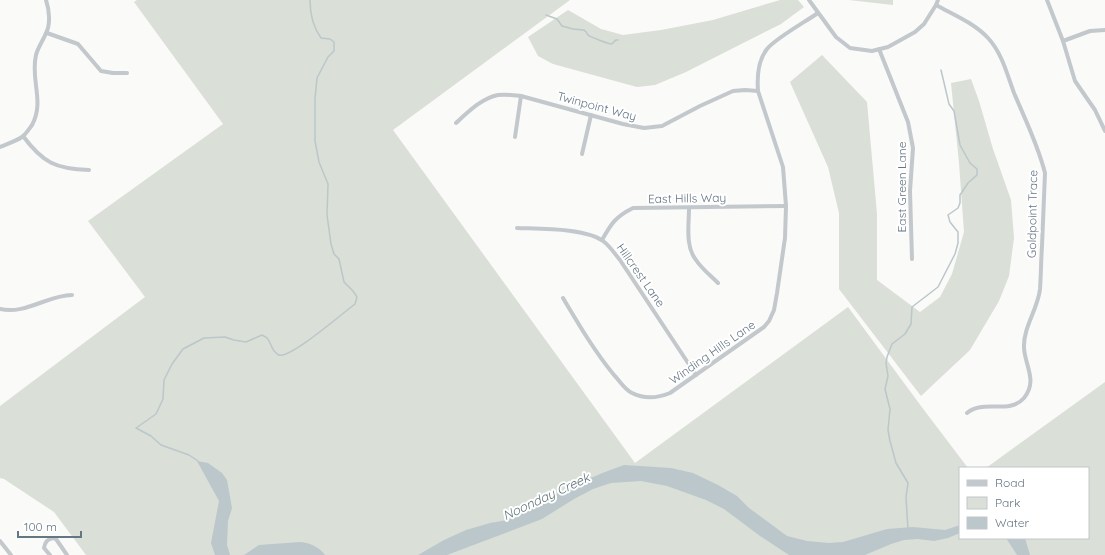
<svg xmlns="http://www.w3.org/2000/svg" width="1105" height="555" font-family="Quicksand,sans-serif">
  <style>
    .green { fill: #dadfd7 }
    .water { fill: #bbc7cb }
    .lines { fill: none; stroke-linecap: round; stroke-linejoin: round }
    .stream { stroke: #bbc7cb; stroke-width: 1.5 }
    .minor { stroke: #c3c8cc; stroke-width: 4 }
    .labels { text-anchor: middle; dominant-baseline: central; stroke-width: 4; stroke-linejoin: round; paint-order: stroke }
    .street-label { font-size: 12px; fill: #657683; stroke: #fff }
    .water-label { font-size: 13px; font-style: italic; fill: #60757c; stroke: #fff }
  </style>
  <rect width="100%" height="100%" fill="#fafaf8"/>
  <g class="green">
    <polygon points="137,0 570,0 393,130 635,463 848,307 921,406 968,468 960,468 960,538 1088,538 1088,468 986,468 1105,382 1105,555 86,555 54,512 4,479 0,478 0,406 145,297 88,221 223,124 134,2"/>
    <polygon points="780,0 798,0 804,7 781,24 686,72 655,85 637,87 553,64 538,56 528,37 568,10 601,29 623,35 661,30 713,20"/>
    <polygon points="849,0 893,0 893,5"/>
    <polygon points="822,55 867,102 877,214 877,280 920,312 940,297 952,274 964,232 959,163 951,83 971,79 979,101 993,149 1011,200 1014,238 1009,276 999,301 970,350 921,396 839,289 839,213 828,167 790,82"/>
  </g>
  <g class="water">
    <polygon points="197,461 208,463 222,473 227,480 232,508 228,521 227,545 230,555 215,555 211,543 219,501"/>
    <polygon points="624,465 671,468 693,473 718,485 737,496 749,508 787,536 807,541 829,543 843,542 887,529 913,527 945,530 960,525 960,533 948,538 934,541 918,539 904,540 891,544 865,555 789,555 760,536 724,509 706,500 667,486 641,481 611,483 593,489 574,499 542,519 447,555 418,555 444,540 466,530 490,523 507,520 523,513 567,488 605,472"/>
    <polygon points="1006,538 1025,538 1030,555 1017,555"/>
    <path d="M300 542C311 543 319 547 325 555H244L259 545Z"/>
  </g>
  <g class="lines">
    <g class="stream">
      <path d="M546 15 557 19 562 26 573 29 584 30C586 31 587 33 588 35 590 37 609 44 611 44 613 44 614 41 616 40H618"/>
      <path d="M198 461 189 455 161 445 151 436 136 428 156 414 163 399 164 380 172 364 183 349 204 338 225 337 234 340 246 342 262 335C263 336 265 336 267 338 272 343 271 352 279 355 290 359 344 312 355 304L357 297 353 291 344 282 339 259 334 254 331 244 327 215 328 184 319 162 315 141V99L317 78 328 57 334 51V42L330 39 321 38C313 27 310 13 310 0"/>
      <polyline points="908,530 906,497 908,483 896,463 890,441 888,430 890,409 885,389 888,376 886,363 887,357 892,344 905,334 911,324 912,307 938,287 955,254 958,243 958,232 950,222 948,215 958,208 960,203 960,195 968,183 977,175 977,169 970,163 960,145 954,111 949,104 941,70"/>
    </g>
    <g class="minor">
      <polyline points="809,0 836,37 850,48 872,51 888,47 915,32 924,24 936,5 938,0"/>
      <polyline points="1047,0 1063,41 1075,81 1095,110 1105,131"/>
      <path d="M936 5C954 15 974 23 988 38 1002 53 1007 74 1014 93 1025 119 1038 145 1045 173 1044 197 1043 222 1042 246 1041 260 1041 275 1040 289 1038 309 1023 327 1024 348 1025 366 1038 381 1024 398 1009 415 983 399 967 413"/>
      <polyline points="47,33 78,44 101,71 113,73 127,73"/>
      <polyline points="1063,41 1090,31 1105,30"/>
      <polyline points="879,49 908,122 913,148 910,191 912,259"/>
      <path d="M456 123C468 112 482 98 498 95 506 94 513 95 521 96L623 124 644 128 662 126 700 106 733 91 745 90 758 91"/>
      <path d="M23 136C43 163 56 169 89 170"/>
      <polyline points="515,137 521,96"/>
      <path d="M0 147C7 144 16 141 22 137 26 134 29 129 32 125 45 101 30 80 36 55 38 47 43 41 46 33 51 24 49 9 46 0"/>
      <polyline points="582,154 591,115"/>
      <path d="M689 208C689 225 685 246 696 260 702 269 711 276 718 283"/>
      <path d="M517 228C540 229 585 228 603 241 610 246 614 253 620 260L696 375"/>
      <path d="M602 240C611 224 615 217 633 208L786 206"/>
      <path d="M563 298C579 325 595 352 614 375 620 381 624 389 632 393 644 399 658 398 670 393L764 327 769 321 774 310 777 293 785 238 786 206 783 167 758 91C757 77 758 60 767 49 776 38 805 22 818 13"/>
      <path d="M0 309C25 315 48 295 72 295"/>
      <polyline points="0,541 11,555"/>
      <path d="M50 555 44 548C45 542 47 539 53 538L56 539 67 555"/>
    </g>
  </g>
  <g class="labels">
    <g class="street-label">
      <text transform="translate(597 106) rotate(15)">Twinpoint Way</text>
      <text transform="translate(901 187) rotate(-90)">East Green Lane</text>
      <text transform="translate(687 198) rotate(-1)">East Hills Way</text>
      <text transform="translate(1032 214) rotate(-89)">Goldpoint Trace</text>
      <text transform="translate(641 275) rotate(55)">Hillcrest Lane</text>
      <text transform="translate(712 352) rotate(-35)">Winding Hills Lane</text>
    </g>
    <g class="water-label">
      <text transform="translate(546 496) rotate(-25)">Noonday Creek</text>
    </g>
  </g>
  <rect x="959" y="467" width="130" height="72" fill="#ffffff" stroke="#c1c8cd"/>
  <rect x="967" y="480" width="20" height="6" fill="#c3c8cc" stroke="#c1c8cd"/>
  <text x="995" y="487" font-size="12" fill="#657683">Road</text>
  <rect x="967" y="497" width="20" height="12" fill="#dadfd7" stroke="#c1c8cd"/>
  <text x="995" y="507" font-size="12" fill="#657683">Park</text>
  <rect x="967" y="517" width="20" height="12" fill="#bbc7cb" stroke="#c1c8cd"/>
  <text x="995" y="527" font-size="12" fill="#657683">Water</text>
  <path d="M18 531v6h63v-6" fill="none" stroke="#657683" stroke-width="2"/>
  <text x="24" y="531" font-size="12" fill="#657683" stroke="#ffffff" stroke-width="3" paint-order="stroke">100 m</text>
</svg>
